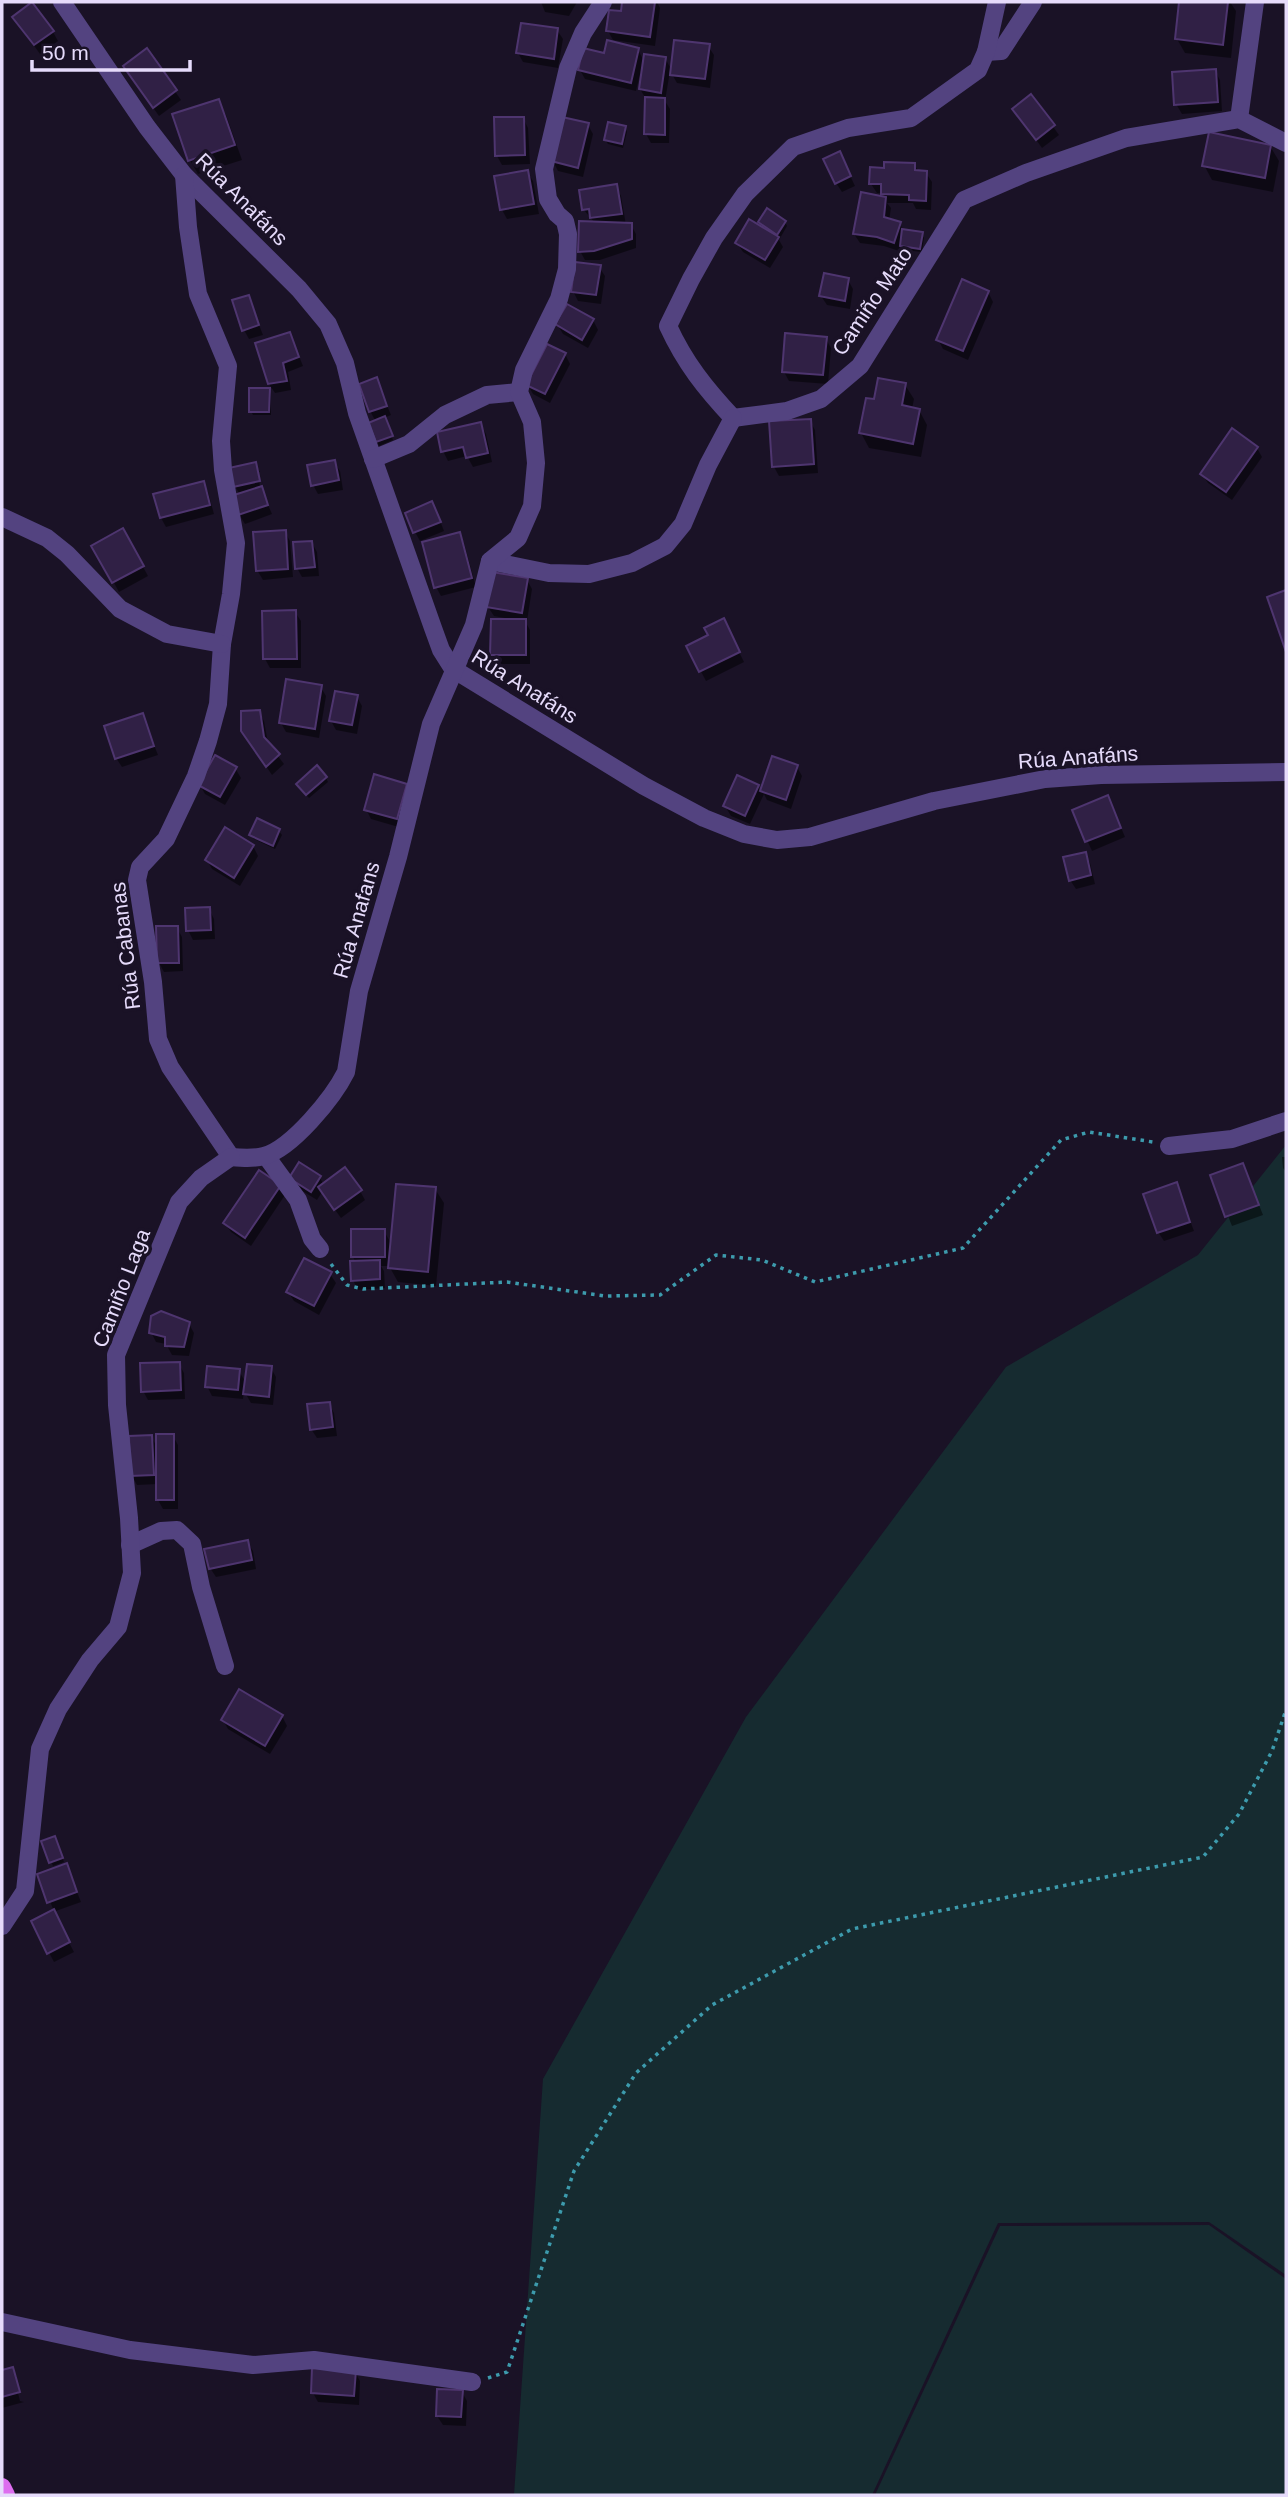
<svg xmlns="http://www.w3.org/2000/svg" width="1288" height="2497" font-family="Helvetica,sans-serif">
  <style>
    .green { fill: #162b30 }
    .shadow { fill: #0007 }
    .building { fill: #302045; stroke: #4e356f; stroke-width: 2 }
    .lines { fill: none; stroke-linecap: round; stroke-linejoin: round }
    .path { stroke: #3d9bad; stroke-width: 3.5; stroke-dasharray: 3.5 5; stroke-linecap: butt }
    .minor { stroke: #534380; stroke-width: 18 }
    .major { stroke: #dd6eef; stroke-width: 18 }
    .labels { text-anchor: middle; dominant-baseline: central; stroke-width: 7; stroke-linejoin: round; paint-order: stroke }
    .street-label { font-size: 21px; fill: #e6dbfb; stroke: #1a1226 }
  </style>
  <rect width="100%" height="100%" fill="#1a1226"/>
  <g class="green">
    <polygon points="1286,1145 1286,2275 1209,2222 998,2223 872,2495 514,2495 543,2079 746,1717 1006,1367 1198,1255"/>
    <polygon points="1209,2225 1286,2279 1286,2495 875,2495 1000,2226"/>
  </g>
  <g class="shadow">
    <polygon points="541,2 577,2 569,16 545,12"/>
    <polygon points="624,2 657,2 660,8 655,46 613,40 608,31 622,13"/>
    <polygon points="1181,2 1230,2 1236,11 1231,58 1185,53 1177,39"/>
    <polygon points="20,26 53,32 58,41 40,54"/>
    <polygon points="557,30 563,39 558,68 523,62 518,53"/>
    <polygon points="708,46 714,55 710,88 677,83 670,71 665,101 670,109 669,143 651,143 646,134 646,99 640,89 642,75 640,74 636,91 585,79 580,70 606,56 638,50 644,61 665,58 672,71"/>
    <polygon points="147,51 181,100 159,116 130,75"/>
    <polygon points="1215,71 1220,80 1222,111 1182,114 1176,104"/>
    <polygon points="1031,96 1059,135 1042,148 1014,109"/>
    <polygon points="218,101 226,115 242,160 198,174 190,160"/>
    <polygon points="523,118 528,128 530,164 502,165 497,156"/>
    <polygon points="588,125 593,134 583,177 558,171 553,161"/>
    <polygon points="625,128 627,132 623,148 608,144 605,140"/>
    <polygon points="1270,146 1279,161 1273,192 1212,180 1204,165"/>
    <polygon points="844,163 855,186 842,192 836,183"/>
    <polygon points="914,164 919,172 926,173 932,182 931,210 916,209 913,203 887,203 891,208 889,221 900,224 904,231 921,233 924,238 922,252 904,250 901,245 899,251 884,246 860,243 854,234 862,194 886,199 882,193 877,193 871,184 886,170"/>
    <polygon points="527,172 533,181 539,214 507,219 502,210 496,177"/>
    <polygon points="616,186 621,196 626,225 631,225 636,234 636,248 600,260 585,260 580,251 595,223 583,209"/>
    <polygon points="760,222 785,222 787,226 779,240 783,247 770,268 743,252 737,243 765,230"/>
    <polygon points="599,267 605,276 601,304 578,301 573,291"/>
    <polygon points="848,280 853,289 850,309 827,305 821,296"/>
    <polygon points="988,292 993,302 968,360 943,349 938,339"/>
    <polygon points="248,297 263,335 249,339 244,330"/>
    <polygon points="593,320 598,330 588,348 563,334 557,324"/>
    <polygon points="290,334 303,366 288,372 291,390 275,393 269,384"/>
    <polygon points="826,339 831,348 828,384 789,381 784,372"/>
    <polygon points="565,354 570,364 550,403 533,394 528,385"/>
    <polygon points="376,380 391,415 384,418 393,440 379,446 370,424 376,422 370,411"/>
    <polygon points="905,385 914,399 912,409 919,410 927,425 921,457 869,448 861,433 876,401"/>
    <polygon points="269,390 271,394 271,415 253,415 251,411"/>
    <polygon points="810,421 815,430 818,473 779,476 774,467"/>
    <polygon points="481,424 486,434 492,462 473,467 467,456 448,461 443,451"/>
    <polygon points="1257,448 1262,457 1232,500 1208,483 1202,474"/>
    <polygon points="334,462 340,471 343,490 318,494 313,485"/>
    <polygon points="255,464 260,472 257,472 261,490 264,489 260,473 264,490 262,491 272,514 245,524 239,514 240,495 235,486"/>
    <polygon points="203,483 208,492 214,514 166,527 161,518 155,496"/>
    <polygon points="437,513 444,531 420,541 415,532"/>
    <polygon points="123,530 148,576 119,592 94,546"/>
    <polygon points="285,532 290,541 293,577 263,580 257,570"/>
    <polygon points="459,534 464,543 476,587 441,596 436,587"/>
    <polygon points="312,543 317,552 319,576 302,577 297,568"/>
    <polygon points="527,580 532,589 527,621 525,621 530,630 530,664 497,664 492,654 510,619 494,616 488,607"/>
    <polygon points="295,612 301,621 301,668 270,668 265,659"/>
    <polygon points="728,630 744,662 706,681 688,647"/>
    <polygon points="320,686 326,696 319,738 286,732 281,723"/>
    <polygon points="357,697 362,706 357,734 336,730 331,721"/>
    <polygon points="259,712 264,721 268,743 284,764 272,775 249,741"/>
    <polygon points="142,715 158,755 122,767 116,758"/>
    <polygon points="773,758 797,767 802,776 791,809 767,800 764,794 750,824 731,816 725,806 758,786 761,793"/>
    <polygon points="235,768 241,778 225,805 205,794 200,785"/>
    <polygon points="326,778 328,782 309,798 300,788"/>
    <polygon points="406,785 411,795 402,828 371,819 366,809"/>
    <polygon points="1112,806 1125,837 1092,851 1074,811"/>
    <polygon points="279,831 282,835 275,849 254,839 251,835"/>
    <polygon points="253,846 258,856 240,886 212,869 207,860"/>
    <polygon points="1085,854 1090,863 1095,884 1076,889 1070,880"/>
    <polygon points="209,909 214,919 215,939 193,940 188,930"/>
    <polygon points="177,928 182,937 183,971 164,972 159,963"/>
    <polygon points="1282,1157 1286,1157 1286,1172 1283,1168"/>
    <polygon points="299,1164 320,1178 324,1185 360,1191 365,1200 341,1218 322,1192 317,1200 296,1187 291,1178"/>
    <polygon points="1243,1165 1263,1215 1232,1226 1212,1176"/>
    <polygon points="1176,1184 1194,1231 1164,1241 1158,1232"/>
    <polygon points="279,1186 285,1195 251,1246 231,1232 225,1223"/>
    <polygon points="435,1189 444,1203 436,1286 398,1282 389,1266 381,1266 384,1271 385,1288 358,1290 353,1280 356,1263 353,1257 384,1231 392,1245"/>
    <polygon points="330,1274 336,1283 319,1315 294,1301 288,1292"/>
    <polygon points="189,1324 194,1333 189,1356 172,1355 166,1344 156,1342 151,1332"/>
    <polygon points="179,1364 184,1373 185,1399 148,1400 143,1391"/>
    <polygon points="271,1368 276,1377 273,1405 251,1403 244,1391 243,1399 212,1396 207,1386 239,1371 246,1383"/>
    <polygon points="329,1404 334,1413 337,1436 317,1438 311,1429"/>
    <polygon points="151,1436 158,1449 173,1436 178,1445 178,1509 163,1509 158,1500 158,1484 137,1485 132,1476"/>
    <polygon points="247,1542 253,1551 256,1569 216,1577 210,1568"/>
    <polygon points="282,1716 287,1726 270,1754 228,1729 223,1720"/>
    <polygon points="43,1842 56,1842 64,1862 53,1866"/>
    <polygon points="66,1865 81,1902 53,1912 74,1952 54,1962 33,1922 54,1911 39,1875"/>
    <polygon points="12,2369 17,2377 14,2377 20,2401 24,2402 2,2408 2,2372"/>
    <polygon points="355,2372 360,2381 359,2405 318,2402 313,2393"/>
    <polygon points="462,2392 467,2401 466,2426 443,2425 437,2416"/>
  </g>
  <g class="building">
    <polygon points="32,2 54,31 34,45 12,17"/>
    <polygon points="622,2 655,2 650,37 606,31 609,10 621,11"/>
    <polygon points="1179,2 1228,2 1223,45 1175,39"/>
    <polygon points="521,23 558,28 554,59 516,53"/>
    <polygon points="607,40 639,48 631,83 578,70 583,48 604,53"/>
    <polygon points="674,40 710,44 705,79 670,75"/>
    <polygon points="147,48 177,90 153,108 123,66"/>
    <polygon points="644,54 666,57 661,93 639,89"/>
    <polygon points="1216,69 1218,102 1174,105 1172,72"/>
    <polygon points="1031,94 1055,125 1036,140 1012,109"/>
    <polygon points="645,97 665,98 665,135 644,134"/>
    <polygon points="219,99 235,145 188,161 172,114"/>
    <polygon points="494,117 524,117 525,155 495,156"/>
    <polygon points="562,117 589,123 578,168 551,161"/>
    <polygon points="608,122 626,126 622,144 604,140"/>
    <polygon points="1209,132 1271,145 1265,178 1202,166"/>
    <polygon points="840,151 851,176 835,184 823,159"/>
    <polygon points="884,162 915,163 915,170 927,171 926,201 909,200 909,195 881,194 881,184 869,184 870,167 884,168"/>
    <polygon points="528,170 534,204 500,210 494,176"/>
    <polygon points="617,184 622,214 590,218 589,209 582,210 579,190"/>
    <polygon points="861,192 886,197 884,217 901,222 894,243 877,237 853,234"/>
    <polygon points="767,208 786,221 777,235 758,222"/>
    <polygon points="749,219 779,237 765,260 735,243"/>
    <polygon points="579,221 632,223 632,239 594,251 578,252"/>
    <polygon points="902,229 923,232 920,249 900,246"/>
    <polygon points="575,262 601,265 596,295 571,292"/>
    <polygon points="824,273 849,278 845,301 819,296"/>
    <polygon points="962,279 989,291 963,351 936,340"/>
    <polygon points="249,295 259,325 242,331 232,300"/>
    <polygon points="567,304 594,319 582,340 555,324"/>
    <polygon points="290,332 299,357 283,363 287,381 268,384 255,343"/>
    <polygon points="785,333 827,337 823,375 782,372"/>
    <polygon points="547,344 566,353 545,394 526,385"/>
    <polygon points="377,377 387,406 369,412 359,384"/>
    <polygon points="878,378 906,383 902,405 920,409 913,444 859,433 866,398 874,399"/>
    <polygon points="249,388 270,388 269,412 249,412"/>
    <polygon points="385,416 393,436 376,442 368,423"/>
    <polygon points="811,419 814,464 772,467 769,421"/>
    <polygon points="481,422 488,453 466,458 463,447 441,452 437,432"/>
    <polygon points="1232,428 1258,447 1226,492 1200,474"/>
    <polygon points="335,460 339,480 311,486 307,465"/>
    <polygon points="256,462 260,481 233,487 229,468"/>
    <polygon points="204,481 210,505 160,518 153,494"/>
    <polygon points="262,486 268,505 238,515 231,496"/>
    <polygon points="432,501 441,522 413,533 405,513"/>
    <polygon points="123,528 144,566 112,583 91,546"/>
    <polygon points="286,530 288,569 256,571 253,532"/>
    <polygon points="460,532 472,578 434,588 422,542"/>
    <polygon points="312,541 315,567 295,569 293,542"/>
    <polygon points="492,572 528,578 522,613 486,607"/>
    <polygon points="1286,590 1286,652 1267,597"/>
    <polygon points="296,610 297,659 263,659 262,611"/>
    <polygon points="724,618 740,652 699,672 686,646 708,635 704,628"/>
    <polygon points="491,619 526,619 526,655 490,655"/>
    <polygon points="286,679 322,685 315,729 279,723"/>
    <polygon points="335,691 358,695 352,725 329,721"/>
    <polygon points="260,710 264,737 280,754 266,767 241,731 241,711"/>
    <polygon points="143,713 154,746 115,759 104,726"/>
    <polygon points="215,755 237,767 220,797 198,785"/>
    <polygon points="772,756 798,765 786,800 760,791"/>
    <polygon points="317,765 327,777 306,795 296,784"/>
    <polygon points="374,774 407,784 397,819 364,810"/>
    <polygon points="737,775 759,785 745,816 723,806"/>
    <polygon points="1108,795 1121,828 1085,842 1072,810"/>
    <polygon points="257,818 280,829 273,846 249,835"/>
    <polygon points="225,827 254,845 234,878 205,860"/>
    <polygon points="1086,852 1091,875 1069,881 1063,857"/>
    <polygon points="210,907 211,930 186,931 185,908"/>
    <polygon points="156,926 178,926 179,963 157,963"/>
    <polygon points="299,1162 321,1176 311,1192 289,1178"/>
    <polygon points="1243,1163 1259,1205 1225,1217 1210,1175"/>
    <polygon points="345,1167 362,1190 334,1210 318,1187"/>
    <polygon points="259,1170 281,1185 245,1238 223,1223"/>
    <polygon points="1177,1182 1190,1222 1157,1233 1143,1194"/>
    <polygon points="396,1184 436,1187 428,1272 388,1268"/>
    <rect x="351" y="1229" width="34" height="28"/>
    <polygon points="304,1258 332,1272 314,1306 286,1292"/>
    <polygon points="380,1260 380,1279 351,1281 350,1261"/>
    <polygon points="161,1311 190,1322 184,1347 165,1346 165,1337 149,1333 151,1316"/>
    <polygon points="180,1362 181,1390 141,1392 140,1363"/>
    <polygon points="247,1364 272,1366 269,1397 243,1394"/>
    <polygon points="207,1366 240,1369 238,1390 205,1387"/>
    <polygon points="330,1402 333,1427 310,1430 307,1404"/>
    <rect x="156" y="1434" width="18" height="66"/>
    <polygon points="152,1435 154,1475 130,1476 129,1436"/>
    <polygon points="248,1540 252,1560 209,1569 204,1549"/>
    <polygon points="239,1689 283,1715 265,1746 221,1720"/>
    <polygon points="55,1836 63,1858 49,1863 41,1841"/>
    <polygon points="67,1863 77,1892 47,1903 37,1874"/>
    <polygon points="54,1909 70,1942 47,1954 31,1921"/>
    <polygon points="13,2367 20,2392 2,2397 2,2370"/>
    <polygon points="312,2368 356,2370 354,2396 311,2393"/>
    <polygon points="437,2389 463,2390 461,2417 436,2416"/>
  </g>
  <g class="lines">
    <g class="path">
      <polyline points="331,1264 347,1285 363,1289 507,1282 605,1296 660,1295 716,1255 762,1260 815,1282 963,1248 1061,1140 1089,1132 1153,1142"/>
      <polyline points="488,2378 507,2372 574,2171 636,2073 712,2005 852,1929 1203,1857 1239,1814 1272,1751 1286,1710"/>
    </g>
    <g class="minor">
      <polyline points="62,2 147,127 184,175 299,289 328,324 345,363 357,413 433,628 441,650 453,669 644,786 704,818 744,834 777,840 810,837 934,801 1045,779 1101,775 1286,772"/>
      <polyline points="986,52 1001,51 1033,2"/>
      <polyline points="1239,119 1255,2"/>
      <polyline points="184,175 188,227 198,294 228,366 221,441 223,470 236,543 231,594 222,644 218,704 208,741 196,776 166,839 140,867 137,880 153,982 158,1039 170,1067 231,1157"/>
      <polyline points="733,418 787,411 821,399 860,366 964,200 1026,173 1126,138 1239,119 1286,143"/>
      <path d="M733 418C705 388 685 363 668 326L691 279 714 238 745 194 793 147 848 128 911 118 978 70 986 52 997 2"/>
      <polyline points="373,459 409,444 445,415 487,395 519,392"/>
      <polyline points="2,517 47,538 67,554 120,609 167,634 222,644"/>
      <polyline points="490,561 549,573 589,574 632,563 665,546 683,524 708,465 733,418"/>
      <polyline points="1169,1146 1232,1139 1286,1121"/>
      <polyline points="266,1156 298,1200 312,1239 320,1249"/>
      <path d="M231 1157C242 1158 253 1159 264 1156 292 1148 333 1098 346 1072L359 991 398 857 431 724 474 625 490 561 518 538 532 506 536 463 532 422 519 392 524 370 559 299 567 269 568 234 565 221 557 214 548 199 544 169 568 68 583 33 603 2"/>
      <polyline points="130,1545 161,1531 177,1530 192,1544 201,1587 225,1666"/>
      <polyline points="2,1926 25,1891 40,1749 58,1709 90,1660 118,1627 132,1573 129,1518 117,1405 116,1355 179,1202 201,1178 231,1157"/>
      <polyline points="2,2322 130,2350 253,2365 314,2360 472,2382"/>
    </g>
    <polyline class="major" points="2,2487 6,2495"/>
  </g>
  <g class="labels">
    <g class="street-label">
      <text transform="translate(242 199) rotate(45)">Rúa Anafáns</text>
      <text transform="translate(872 301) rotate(-56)">Camiño Mato</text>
      <text transform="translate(525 686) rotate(32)">Rúa Anafáns</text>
      <text transform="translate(1078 757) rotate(-4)">Rúa Anafáns</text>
      <text transform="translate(356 920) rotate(-74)">Rúa Anafans</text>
      <text transform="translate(125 946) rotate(-97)">Rúa Cabanas</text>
      <text transform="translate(121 1288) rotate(-69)">Camiño Laga</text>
    </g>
  </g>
  <rect width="1288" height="2497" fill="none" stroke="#e6dbfb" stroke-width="7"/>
  <path d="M32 60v10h158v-10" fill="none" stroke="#e6dbfb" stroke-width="3.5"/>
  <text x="42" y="60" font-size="21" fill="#e6dbfb" stroke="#1a1226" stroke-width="5" paint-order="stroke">50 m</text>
</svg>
